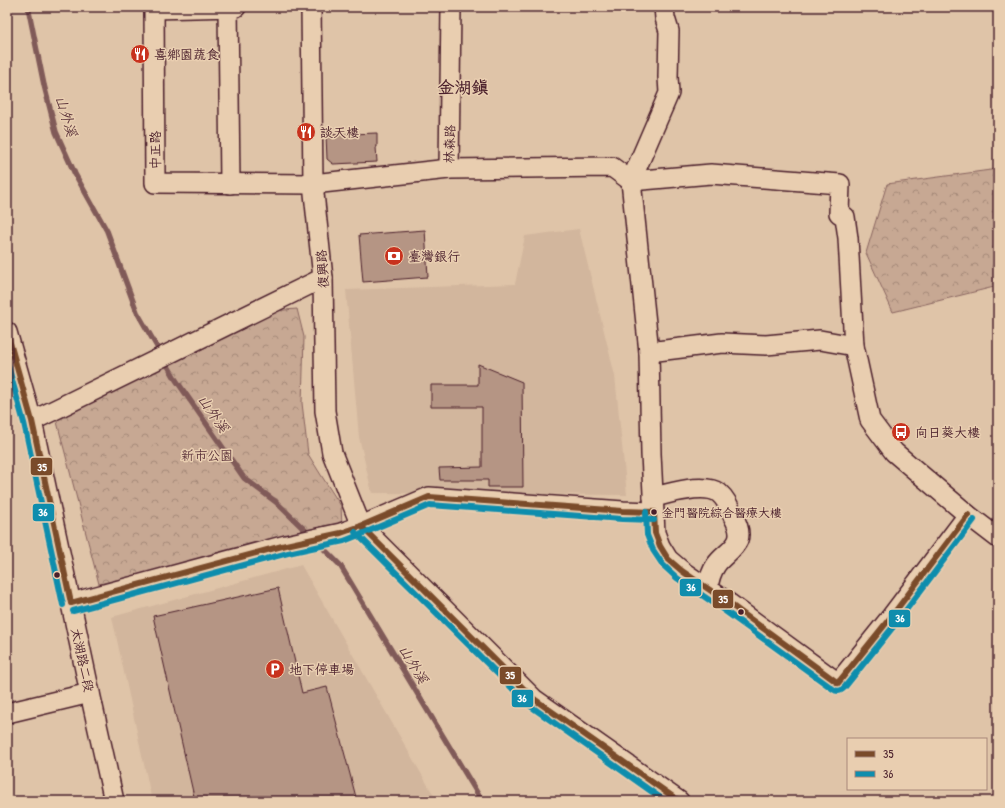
<svg xmlns="http://www.w3.org/2000/svg" width="1005" height="808" font-family="'Patrick Hand','LXGW WenKai TC',sans-serif">
  <style>
    .built { fill: #d2b69d }
    .forest { fill: url(#forest-crowns); stroke: #88645f }
    .lines { fill: none; stroke-linecap: round; stroke-linejoin: round }
    .stream { stroke: #805a58; stroke-width: 5.5 }
    .building { fill: #b59584; stroke: #4a1f2b }
    .minor-casing { stroke: #4a1f2b; stroke-width: 22 }
    .minor { stroke: #e9ceb0; stroke-width: 19 }
    .bus-1-casing { stroke: #e9ceb0; stroke-width: 9 }
    .bus-2-casing { stroke: #e9ceb0; stroke-width: 9 }
    .bus-1 { stroke: #7a4b2a; stroke-width: 6 }
    .bus-2 { stroke: #0f8dad; stroke-width: 6 }
    .bus-dot { fill: #4a1f2b; stroke: #e9ceb0; stroke-width: 1.5 }
    .labels { text-anchor: middle; dominant-baseline: central; stroke-width: 3; stroke-linejoin: round; paint-order: stroke }
    .bus-label { font-size: 12px; fill: #4a1f2b; stroke: #e9ceb0; text-anchor: start }
    .poi-label { font-size: 13px; fill: #4a1f2b; stroke: #e9ceb0; text-anchor: start }
    .street-label { font-size: 13px; fill: #4a1f2b; stroke: #e9ceb0 }
    .park-label { font-size: 13px; fill: #5d343b; stroke: #e9ceb0 }
    .water-label { font-size: 14px; font-style: italic; fill: #60383e; stroke: #e9ceb0 }
    .district-label { font-size: 17px; font-weight: bold; fill: #4a1f2b; stroke: #e9ceb0 }
    .line-badge { stroke: #e9ceb0; stroke-width: 1.5 }
    .badge-label { font-size: 11px; text-anchor: middle; font-weight: bold; fill: #fff }
  </style>
  <defs>
    <pattern id="forest-crowns" width="20" height="18" patternUnits="userSpaceOnUse"><rect width="20" height="18" fill="#c7a893"/><path d="M2 6a3 3 0 1 1 6 0M12 15a3 3 0 1 1 6 0" fill="none" stroke="#a48878"/></pattern>
  </defs>
  <rect width="100%" height="100%" fill="#dfc4a8"/>
  <filter id="ink" filterUnits="userSpaceOnUse"><feTurbulence type="fractalNoise" baseFrequency=".025" numOctaves="2"/><feDisplacementMap in="SourceGraphic" scale="8" xChannelSelector="R" yChannelSelector="G"/><feConvolveMatrix kernelMatrix="1 2 1 2 8 2 1 2 1" color-interpolation-filters="sRGB"/></filter>
  <g filter="url(#ink)">
    <g class="built">
      <polygon points="579,229 615,376 627,495 372,493 359,437 346,290 515,284 525,236"/>
      <polygon points="301,565 437,801 152,801 112,617"/>
    </g>
    <g class="forest">
      <polygon points="998,169 998,286 893,312 866,253 887,184"/>
      <polygon points="297,309 304,337 302,403 308,454 321,475 341,506 342,526 99,584 56,418 272,311"/>
    </g>
    <g class="lines">
      <g class="stream">
        <polyline points="28,7 44,85 56,132 75,174 107,231 137,312 176,380 244,478 276,502 311,536"/>
        <polyline points="317,542 340,565 482,801"/>
      </g>
    </g>
    <g class="building">
      <polygon points="377,133 377,147 376,147 377,162 333,164 327,159 326,135"/>
      <polygon points="425,230 428,277 363,282 359,235"/>
      <polygon points="478,364 522,382 523,487 488,487 488,480 440,480 439,468 482,467 482,407 431,407 431,385 478,385"/>
      <polygon points="278,588 302,693 327,687 357,801 195,801 153,616"/>
    </g>
    <g class="lines">
      <defs>
        <g id="minor">
          <polyline points="154,7 155,183 313,184 449,169 612,167 631,181 711,174 840,184 839,213 845,217 848,238 854,346 870,420 894,452 968,515 998,538"/>
          <polyline points="228,7 230,184"/>
          <polyline points="311,7 313,184 323,278 325,411 332,453 361,526 534,699 679,801"/>
          <polyline points="664,7 665,18 669,31 668,77 669,93 631,181 649,352 651,454 655,533 660,546 668,559 682,571 723,599 838,683 891,617 968,515"/>
          <polyline points="154,9 236,7"/>
          <polyline points="449,169 451,7"/>
          <polyline points="7,332 32,421 90,693 114,801"/>
          <polyline points="649,352 722,343 766,345 820,340 854,346"/>
          <polyline points="32,421 323,278"/>
          <path d="M653 497C669 494 704 482 719 493 726 499 730 508 733 516 737 523 741 532 738 540 734 550 722 556 716 565 711 572 709 580 708 588"/>
          <polyline points="71,603 286,545 341,533 361,526 429,497 623,511 654,512"/>
          <polyline points="7,713 90,693"/>
        </g>
      </defs>
      <use href="#minor" class="minor-casing"/>
      <use href="#minor" class="minor"/>
      <defs>
        <g id="bus-1">
          <polyline points="7,332 32,421 71,603"/>
          <polyline points="654,512 655,533 660,546 668,559 682,571 723,599 838,683 891,617 968,515"/>
          <polyline points="361,526 534,699 679,801"/>
          <polyline points="71,603 286,545 341,533 361,526 429,497 623,511 654,512"/>
        </g>
        <g id="bus-2">
          <polyline points="7,362 24,423 63,605"/>
          <path d="M646 512 647 535 653 550 663 565 677 578 718 606 833 689C837 692 841 691 844 688L897 622 974 520"/>
          <polyline points="355,532 529,705 665,801"/>
          <polyline points="73,611 288,553 344,541 364,533 430,505 622,519 654,520"/>
        </g>
      </defs>
      <use href="#bus-1" class="bus-1-casing"/>
      <use href="#bus-2" class="bus-2-casing"/>
      <use href="#bus-1" class="bus-1"/>
      <use href="#bus-2" class="bus-2"/>
    </g>
  </g>
  <defs>
    <symbol id="restaurant-disc" viewBox="-11 -11 22 22"><circle r="9.5" fill="#c8321e" stroke="#e9ceb0"/><path d="M-5-6h1v4h1v-4h1v4h1v-4h1v5L-1.5 .5V6h-2V.5L-5-1ZM5-6V6H3V1.5H1.5Q1.5-4 5-6Z" fill="#fff"/></symbol>
    <symbol id="bank-disc" viewBox="-11 -11 22 22"><circle r="9.5" fill="#c8321e" stroke="#e9ceb0"/><path d="M-6-4H6V4H-6ZM0-2.3a2.3 2.3 0 1 0 0 4.6a2.3 2.3 0 1 0 0-4.6Z" fill="#fff"/></symbol>
    <symbol id="bus-disc" viewBox="-11 -11 22 22"><circle r="9.5" fill="#c8321e" stroke="#e9ceb0"/><path d="M-5-6H5V4H4V6H2V4H-2V6H-4V4H-5ZM-3.5-4V0h7V-4ZM-3.5 1.2v1.5H-2V1.2ZM2 1.2v1.5H3.5V1.2Z" fill="#fff"/></symbol>
    <symbol id="parking-disc" viewBox="-11 -11 22 22"><circle r="9.5" fill="#c8321e" stroke="#e9ceb0"/><path d="M-3.5-5.5H1a3.5 3.5 0 0 1 0 7H-1V5.5H-3.5ZM-1-3.4V-.6H.8a1.4 1.4 0 0 0 0-2.8Z" fill="#fff"/></symbol>
  </defs>
  <g fill-rule="evenodd">
    <use href="#restaurant-disc" x="129" y="43" width="22" height="22"/>
    <use href="#restaurant-disc" x="295" y="121" width="22" height="22"/>
    <use href="#bank-disc" x="383" y="245" width="22" height="22"/>
    <use href="#bus-disc" x="890" y="421" width="22" height="22"/>
    <use href="#parking-disc" x="264" y="658" width="22" height="22"/>
  </g>
  <g class="bus-dot">
    <circle cx="654" cy="512" r="3.5"/>
    <circle cx="57" cy="575" r="3.5"/>
    <circle cx="741" cy="612" r="3.5"/>
  </g>
  <g class="labels">
    <g class="bus-label">
      <text x="662" y="512">金門醫院綜合醫療大樓</text>
    </g>
    <g class="poi-label">
      <text x="154" y="54">喜鄉園蔬食</text>
      <text x="320" y="132">談天樓</text>
      <text x="408" y="256">臺灣銀行</text>
      <text x="915" y="432">向日葵大樓</text>
      <text x="289" y="669">地下停車場</text>
    </g>
    <g class="street-label">
      <text transform="translate(449 144) rotate(-88)">林森路</text>
      <text transform="translate(155 150) rotate(-90)">中正路</text>
      <text transform="translate(322 269) rotate(-94)">復興路</text>
      <text transform="translate(83 660) rotate(78)">太湖路二段</text>
    </g>
    <g class="park-label">
      <text x="207" y="455">新市公園</text>
    </g>
    <g class="water-label">
      <text transform="translate(67 116) rotate(73)">山外溪</text>
      <text transform="translate(214 413) rotate(55)">山外溪</text>
      <text transform="translate(414 664) rotate(59)">山外溪</text>
    </g>
    <g class="district-label">
      <text x="463" y="86">金湖鎮</text>
    </g>
  </g>
  <g class="line-badge">
    <rect x="30" y="457" width="23" height="19" rx="4" fill="#7a4b2a"/>
    <rect x="32" y="503" width="23" height="19" rx="4" fill="#0f8dad"/>
    <rect x="679" y="578" width="23" height="19" rx="4" fill="#0f8dad"/>
    <rect x="712" y="589" width="22" height="20" rx="4" fill="#7a4b2a"/>
    <rect x="888" y="609" width="23" height="19" rx="4" fill="#0f8dad"/>
    <rect x="499" y="666" width="23" height="19" rx="4" fill="#7a4b2a"/>
    <rect x="511" y="689" width="23" height="19" rx="4" fill="#0f8dad"/>
  </g>
  <g class="badge-label">
    <text x="42" y="471">35</text>
    <text x="43" y="516">36</text>
    <text x="691" y="591">36</text>
    <text x="723" y="603">35</text>
    <text x="900" y="622">36</text>
    <text x="510" y="679">35</text>
    <text x="522" y="702">36</text>
  </g>
  <rect width="1005" height="808" fill="none" stroke="#e9ceb0" stroke-width="24"/>
  <rect x="12" y="12" width="981" height="784" fill="none" stroke="#4a1f2b" stroke-width="1.5" filter="url(#ink)"/>
  <rect x="847" y="738" width="140" height="52" fill="#e9ceb0" stroke="#a9887b"/>
  <rect x="855" y="751" width="20" height="6" fill="#7a4b2a" stroke="#a9887b"/>
  <text x="883" y="758" font-size="12" fill="#4a1f2b">35</text>
  <rect x="855" y="771" width="20" height="6" fill="#0f8dad" stroke="#a9887b"/>
  <text x="883" y="778" font-size="12" fill="#4a1f2b">36</text>
</svg>
